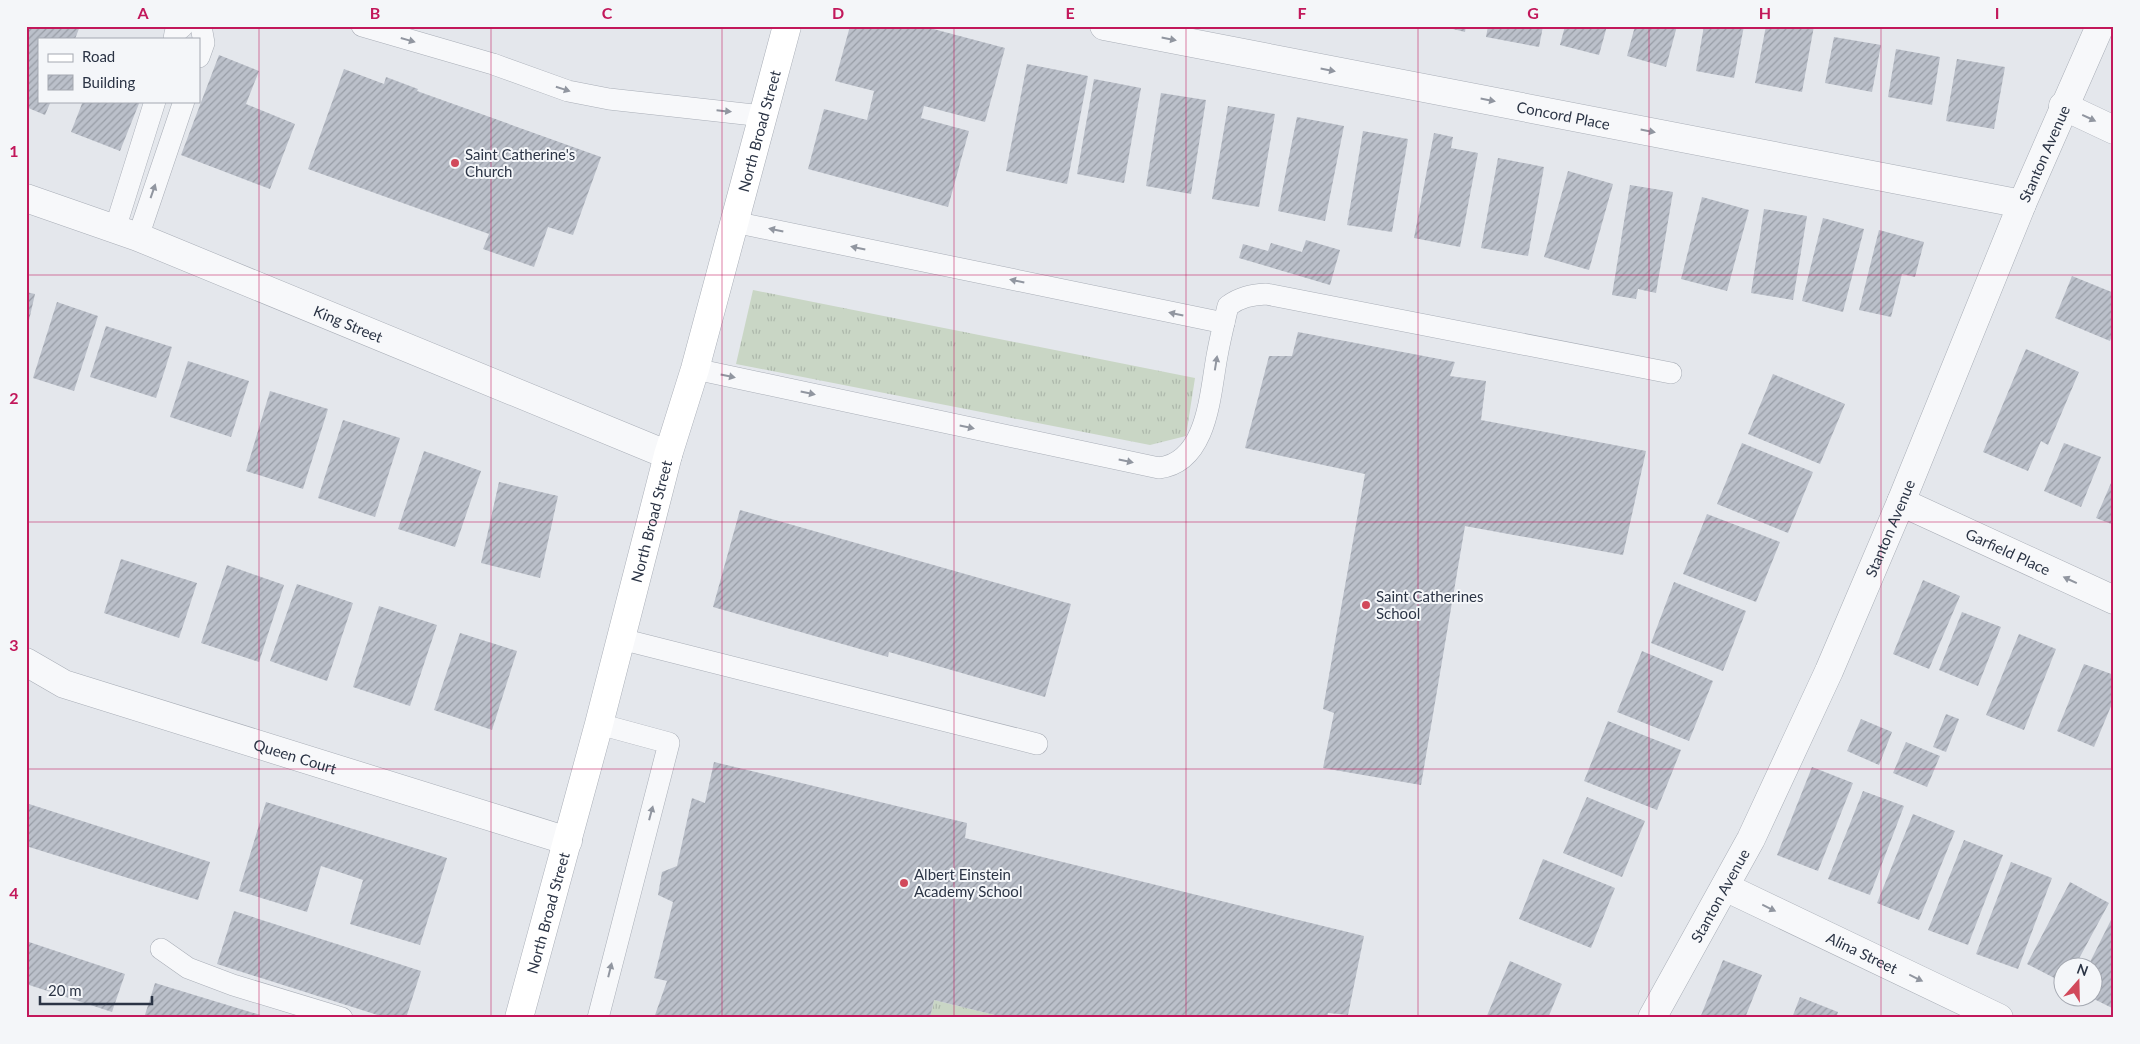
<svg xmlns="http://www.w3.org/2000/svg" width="2140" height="1044" font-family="Lato,sans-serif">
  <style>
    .grass { fill: url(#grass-tufts) }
    .building { fill: url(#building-hatch) }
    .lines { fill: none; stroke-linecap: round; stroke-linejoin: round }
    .lane-casing { stroke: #a9aeb7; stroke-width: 22 }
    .street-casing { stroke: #a9aeb7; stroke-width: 29 }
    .secondary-casing { stroke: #a9aeb7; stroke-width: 29 }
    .lane { stroke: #f7f8fa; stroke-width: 21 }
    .street { stroke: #f7f8fa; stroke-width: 28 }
    .secondary { stroke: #fff; stroke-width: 28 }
    .oneway { fill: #9196a0 }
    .grid { fill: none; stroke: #c2185b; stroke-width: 1; stroke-opacity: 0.55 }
    .poi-dot { fill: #d1495b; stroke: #f4f6f9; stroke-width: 2 }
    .labels { text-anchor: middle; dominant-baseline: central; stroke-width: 4; stroke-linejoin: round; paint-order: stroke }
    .street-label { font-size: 15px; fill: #2b3445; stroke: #f4f6f9 }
    .poi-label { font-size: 15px; fill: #2b3445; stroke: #f4f6f9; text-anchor: start }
    .neatline { fill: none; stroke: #c2185b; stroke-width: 2 }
    .grid-label { font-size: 16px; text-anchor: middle; font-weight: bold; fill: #c2185b }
  </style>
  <defs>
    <pattern id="grass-tufts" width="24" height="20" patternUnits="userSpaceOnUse" patternTransform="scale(1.25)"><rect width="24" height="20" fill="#c9d6c5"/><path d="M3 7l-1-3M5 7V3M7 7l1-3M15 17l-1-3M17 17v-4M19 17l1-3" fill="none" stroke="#adb8ab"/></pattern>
    <pattern id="building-hatch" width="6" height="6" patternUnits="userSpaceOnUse" patternTransform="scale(1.25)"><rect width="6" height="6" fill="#bbc0ca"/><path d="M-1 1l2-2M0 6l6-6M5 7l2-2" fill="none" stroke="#989da6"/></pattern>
  </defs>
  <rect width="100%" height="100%" fill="#e4e7ec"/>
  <g class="grass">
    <polygon points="753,290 1195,378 1186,436 1150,445 736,364"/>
    <polygon points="934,1000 1007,1018 930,1018"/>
  </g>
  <g class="building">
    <polygon points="26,26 80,26 75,39 39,39 39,101 51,101 45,115 26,107"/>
    <polygon points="850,26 922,26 1005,48 985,122 924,106 921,118 969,131 948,207 808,169 824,109 867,120 874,91 835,81"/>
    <polygon points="1441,26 1466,26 1465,32"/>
    <polygon points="1488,26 1543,26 1539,47 1486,37"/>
    <polygon points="1565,26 1607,26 1599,55 1560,45"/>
    <polygon points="1635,26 1677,26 1666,67 1627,56"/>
    <polygon points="1704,26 1744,26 1734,78 1696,71"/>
    <polygon points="1766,26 1814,26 1802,92 1755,83"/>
    <polygon points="1834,37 1881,45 1872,92 1825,83"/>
    <polygon points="1896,49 1940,57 1932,105 1888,97"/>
    <polygon points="219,55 259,71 246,104 295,124 270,189 181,155"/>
    <polygon points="1957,59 2005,67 1994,129 1946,121"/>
    <polygon points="1027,64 1088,76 1067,184 1006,171"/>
    <polygon points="344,69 384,84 386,77 418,89 417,91 601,157 573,235 548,227 534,267 483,249 489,234 308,169"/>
    <polygon points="1094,79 1141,88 1124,183 1077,174"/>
    <polygon points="1161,93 1206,100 1191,194 1146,186"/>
    <polygon points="83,101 140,101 120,151 71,132"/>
    <polygon points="1228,106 1275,114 1259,207 1212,199"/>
    <polygon points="1297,117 1344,126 1325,221 1278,211"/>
    <polygon points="1363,131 1408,139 1392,232 1347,225"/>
    <polygon points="1434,133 1453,137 1451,148 1478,153 1460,247 1414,238"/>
    <polygon points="1498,158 1544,167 1528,256 1481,248"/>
    <polygon points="1568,171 1613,184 1589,270 1544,257"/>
    <polygon points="1630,185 1673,192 1656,293 1638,289 1636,299 1612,295"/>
    <polygon points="1702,197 1749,210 1727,291 1681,279"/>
    <polygon points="1764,209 1807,216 1793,300 1751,293"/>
    <polygon points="1823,218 1864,229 1843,312 1802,301"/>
    <polygon points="1879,230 1924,242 1915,277 1902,274 1891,317 1859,310"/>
    <polygon points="1306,240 1340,250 1330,285 1239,258 1243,244 1268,251 1271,243 1302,252"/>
    <polygon points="2072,276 2114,293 2114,331 2110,341 2055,318"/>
    <polygon points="26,292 35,294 27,329 26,329"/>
    <polygon points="57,302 98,316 74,391 33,378"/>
    <polygon points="106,326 172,347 156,398 90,377"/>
    <polygon points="1298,332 1455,362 1450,376 1486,381 1481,420 1646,451 1623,555 1465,526 1421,785 1323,768 1334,713 1323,709 1365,474 1245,448 1269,356 1292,356"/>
    <polygon points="2026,349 2079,372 2048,445 2041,441 2028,471 1983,452"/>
    <polygon points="188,361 249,381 231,437 170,417"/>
    <polygon points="1773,374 1845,404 1820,464 1748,434"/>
    <polygon points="270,391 328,409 303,489 246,471"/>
    <polygon points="343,420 400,438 375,517 318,498"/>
    <polygon points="1742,443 1813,472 1788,533 1717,504"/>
    <polygon points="2064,443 2101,457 2081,507 2044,491"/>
    <polygon points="424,451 481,471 455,547 398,529"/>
    <polygon points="2114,476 2114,525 2096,518"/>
    <polygon points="499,482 558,496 540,578 481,563"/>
    <polygon points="740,510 1071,604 1045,697 889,652 888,657 713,607"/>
    <polygon points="1707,514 1780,542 1756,602 1683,574"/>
    <polygon points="121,559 197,583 179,638 104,613"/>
    <polygon points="227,565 284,585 259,662 201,643"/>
    <polygon points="1923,580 1960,596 1929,669 1893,654"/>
    <polygon points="1674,582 1746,611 1723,671 1651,643"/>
    <polygon points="297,584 353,603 327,681 270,661"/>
    <polygon points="379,606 437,625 410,706 353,687"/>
    <polygon points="1962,612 2001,627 1978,686 1939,670"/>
    <polygon points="460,633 517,651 492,730 434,710"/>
    <polygon points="2019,634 2056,649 2024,730 1986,715"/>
    <polygon points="1642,651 1713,681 1689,741 1617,712"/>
    <polygon points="2084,664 2114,675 2114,699 2094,747 2057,731"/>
    <polygon points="1946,714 1959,719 1946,752 1933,747"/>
    <polygon points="1861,719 1892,732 1879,765 1847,751"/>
    <polygon points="1608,721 1681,750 1657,810 1584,781"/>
    <polygon points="1906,742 1940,756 1927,787 1893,773"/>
    <polygon points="714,762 967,823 965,838 1364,936 1348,1015 1328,1013 1327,1018 1007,1018 934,1000 930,1018 654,1018 667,981 654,978 673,902 658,895 662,872 677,866 692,798 705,803"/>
    <polygon points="1812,767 1853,783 1818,871 1777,855"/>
    <polygon points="1863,791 1904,806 1870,895 1828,879"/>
    <polygon points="1587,797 1645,821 1622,877 1563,853"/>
    <polygon points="266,802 447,858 420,945 350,924 363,880 321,866 307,912 239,891"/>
    <polygon points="26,803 210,862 198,900 26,846"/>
    <polygon points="1913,814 1955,831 1919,920 1877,903"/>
    <polygon points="1964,840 2003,855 1968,945 1928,930"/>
    <polygon points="1543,859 1615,888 1591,948 1519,919"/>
    <polygon points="2011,862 2052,878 2018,969 1976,954"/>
    <polygon points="2070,882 2109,903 2075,966 2062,966 2062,982 2027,964"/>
    <polygon points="234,911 421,971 406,1018 387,1018 217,964"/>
    <polygon points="2114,914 2114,1009 2088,996 2092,996 2092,966 2088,966"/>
    <polygon points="26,941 125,974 112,1012 26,984"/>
    <polygon points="1723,960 1762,975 1745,1018 1700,1018"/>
    <polygon points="1510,961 1562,984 1548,1018 1486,1018"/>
    <polygon points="155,983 267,1017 267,1018 144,1018"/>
    <polygon points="1800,997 1838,1012 1836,1018 1792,1018"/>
  </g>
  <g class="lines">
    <defs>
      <g id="lane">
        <polyline points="362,26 493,64 568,91 609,99 763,116"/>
        <polyline points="174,39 175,33 183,26"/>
        <polyline points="199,57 204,43 201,26"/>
        <polyline points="734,222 1224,323"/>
        <polyline points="115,229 155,101"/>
        <polyline points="138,237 184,101"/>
        <path d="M695 369 1159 468C1208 462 1210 393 1217 356 1220 339 1224 323 1228 306 1240 297 1251 295 1266 294L1671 373"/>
        <polyline points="621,639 1037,744"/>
        <polyline points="161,949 188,968 233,985 342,1018"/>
        <polyline points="598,1018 669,743 599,724"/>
      </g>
      <g id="street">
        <path id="s1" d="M1104 26 2022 204"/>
        <polyline points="2063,106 2114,130"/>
        <path id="s2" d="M26 198 138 237 668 455"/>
        <path id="s3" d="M1901 502 2114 600"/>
        <path id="s4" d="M26 662 64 684 568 841"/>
        <path id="s5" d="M1725 887 1999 1018"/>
        <path id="s6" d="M1652 1018 1751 839 1829 671 1901 502 2022 204 2100 26"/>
      </g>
      <g id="secondary">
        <path id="s7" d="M519 1018 599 724 668 455 695 369 787 26"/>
      </g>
    </defs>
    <use href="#lane" class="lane-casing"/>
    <use href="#street" class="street-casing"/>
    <use href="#secondary" class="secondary-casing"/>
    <use href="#lane" class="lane"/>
    <use href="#street" class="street"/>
    <use href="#secondary" class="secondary"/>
  </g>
  <defs><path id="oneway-solid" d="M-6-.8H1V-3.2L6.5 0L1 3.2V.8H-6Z" transform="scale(1.25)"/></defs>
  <g class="oneway">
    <use href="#oneway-solid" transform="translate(1169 39) rotate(11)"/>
    <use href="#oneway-solid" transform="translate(408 40) rotate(16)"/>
    <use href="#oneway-solid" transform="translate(1328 70) rotate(11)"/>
    <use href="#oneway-solid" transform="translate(563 89) rotate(18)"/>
    <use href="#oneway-solid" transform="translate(1488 100) rotate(11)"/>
    <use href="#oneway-solid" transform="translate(724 111) rotate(6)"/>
    <use href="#oneway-solid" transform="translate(2089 118) rotate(25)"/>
    <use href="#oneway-solid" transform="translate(1648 131) rotate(11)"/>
    <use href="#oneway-solid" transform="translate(153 191) rotate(-71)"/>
    <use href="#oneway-solid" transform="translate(776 230) rotate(-168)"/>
    <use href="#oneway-solid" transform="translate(858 248) rotate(-168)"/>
    <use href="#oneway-solid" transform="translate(1017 281) rotate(-168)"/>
    <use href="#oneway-solid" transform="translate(1176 314) rotate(-168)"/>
    <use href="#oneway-solid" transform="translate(1216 363) rotate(-81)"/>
    <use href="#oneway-solid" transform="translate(728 376) rotate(12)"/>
    <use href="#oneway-solid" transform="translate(808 393) rotate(12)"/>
    <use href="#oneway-solid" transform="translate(967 427) rotate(12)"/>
    <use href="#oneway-solid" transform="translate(1126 461) rotate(12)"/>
    <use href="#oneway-solid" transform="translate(2070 580) rotate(-155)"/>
    <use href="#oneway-solid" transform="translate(651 813) rotate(-75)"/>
    <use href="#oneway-solid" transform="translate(1769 908) rotate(26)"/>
    <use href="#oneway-solid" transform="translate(610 970) rotate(-76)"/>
    <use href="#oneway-solid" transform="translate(1916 978) rotate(26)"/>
  </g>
  <path class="grid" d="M259 26V1018M491 26V1018M722 26V1018M954 26V1018M1186 26V1018M1418 26V1018M1649 26V1018M1881 26V1018M26 275H2114M26 522H2114M26 769H2114"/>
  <g class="poi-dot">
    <circle cx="455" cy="163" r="5"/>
    <circle cx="1366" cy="605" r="5"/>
    <circle cx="904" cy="883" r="5"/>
  </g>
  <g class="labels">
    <g class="street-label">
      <text stroke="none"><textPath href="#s1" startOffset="468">Concord Place</textPath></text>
      <text stroke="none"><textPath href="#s7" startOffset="919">North Broad Street</textPath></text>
      <text stroke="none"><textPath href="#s6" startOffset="950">Stanton Avenue</textPath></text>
      <text stroke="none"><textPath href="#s2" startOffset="346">King Street</textPath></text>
      <text stroke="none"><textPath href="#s7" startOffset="514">North Broad Street</textPath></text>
      <text stroke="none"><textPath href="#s6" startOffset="545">Stanton Avenue</textPath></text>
      <text stroke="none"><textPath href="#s3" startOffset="118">Garfield Place</textPath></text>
      <text stroke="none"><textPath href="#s4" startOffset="286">Queen Court</textPath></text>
      <text stroke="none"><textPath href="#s6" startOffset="140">Stanton Avenue</textPath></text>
      <text stroke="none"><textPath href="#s7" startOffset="109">North Broad Street</textPath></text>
      <text stroke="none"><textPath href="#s5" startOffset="152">Alina Street</textPath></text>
    </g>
    <g class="poi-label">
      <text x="465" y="154">Saint Catherine's<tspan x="465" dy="17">Church</tspan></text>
      <text x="1376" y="596">Saint Catherines<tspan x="1376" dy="17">School</tspan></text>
      <text x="914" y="874">Albert Einstein<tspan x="914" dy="17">Academy School</tspan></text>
    </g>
  </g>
  <rect width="2140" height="1044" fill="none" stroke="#f4f6f9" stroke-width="55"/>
  <rect x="38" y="38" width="162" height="65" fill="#f4f6f9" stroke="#a4a8b1"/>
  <rect x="48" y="54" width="25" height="8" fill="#ffffff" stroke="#a4a8b1"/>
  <text x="82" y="62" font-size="15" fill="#2b3445">Road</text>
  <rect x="48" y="75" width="25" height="15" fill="url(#building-hatch)" stroke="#a4a8b1"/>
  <text x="82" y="88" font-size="15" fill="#2b3445">Building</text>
  <g transform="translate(2078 982) rotate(20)"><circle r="24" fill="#f4f6f9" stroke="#a4a8b1"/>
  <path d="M0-4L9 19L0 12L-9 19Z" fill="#d1495b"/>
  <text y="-8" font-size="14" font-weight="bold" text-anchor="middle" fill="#2b3445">N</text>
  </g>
  <path d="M40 996v8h112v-8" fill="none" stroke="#2b3445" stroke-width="2.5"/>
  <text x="48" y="996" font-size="15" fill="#2b3445" stroke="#f4f6f9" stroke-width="4" paint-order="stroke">20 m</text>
  <rect x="28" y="28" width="2084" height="988" class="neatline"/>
  <g class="grid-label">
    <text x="143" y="19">A</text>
    <text x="375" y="19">B</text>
    <text x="607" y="19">C</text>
    <text x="838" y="19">D</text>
    <text x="1070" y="19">E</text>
    <text x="1302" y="19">F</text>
    <text x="1533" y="19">G</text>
    <text x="1765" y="19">H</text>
    <text x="1997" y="19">I</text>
    <text x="14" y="157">1</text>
    <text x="14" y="404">2</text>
    <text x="14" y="651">3</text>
    <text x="14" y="899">4</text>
  </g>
</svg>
